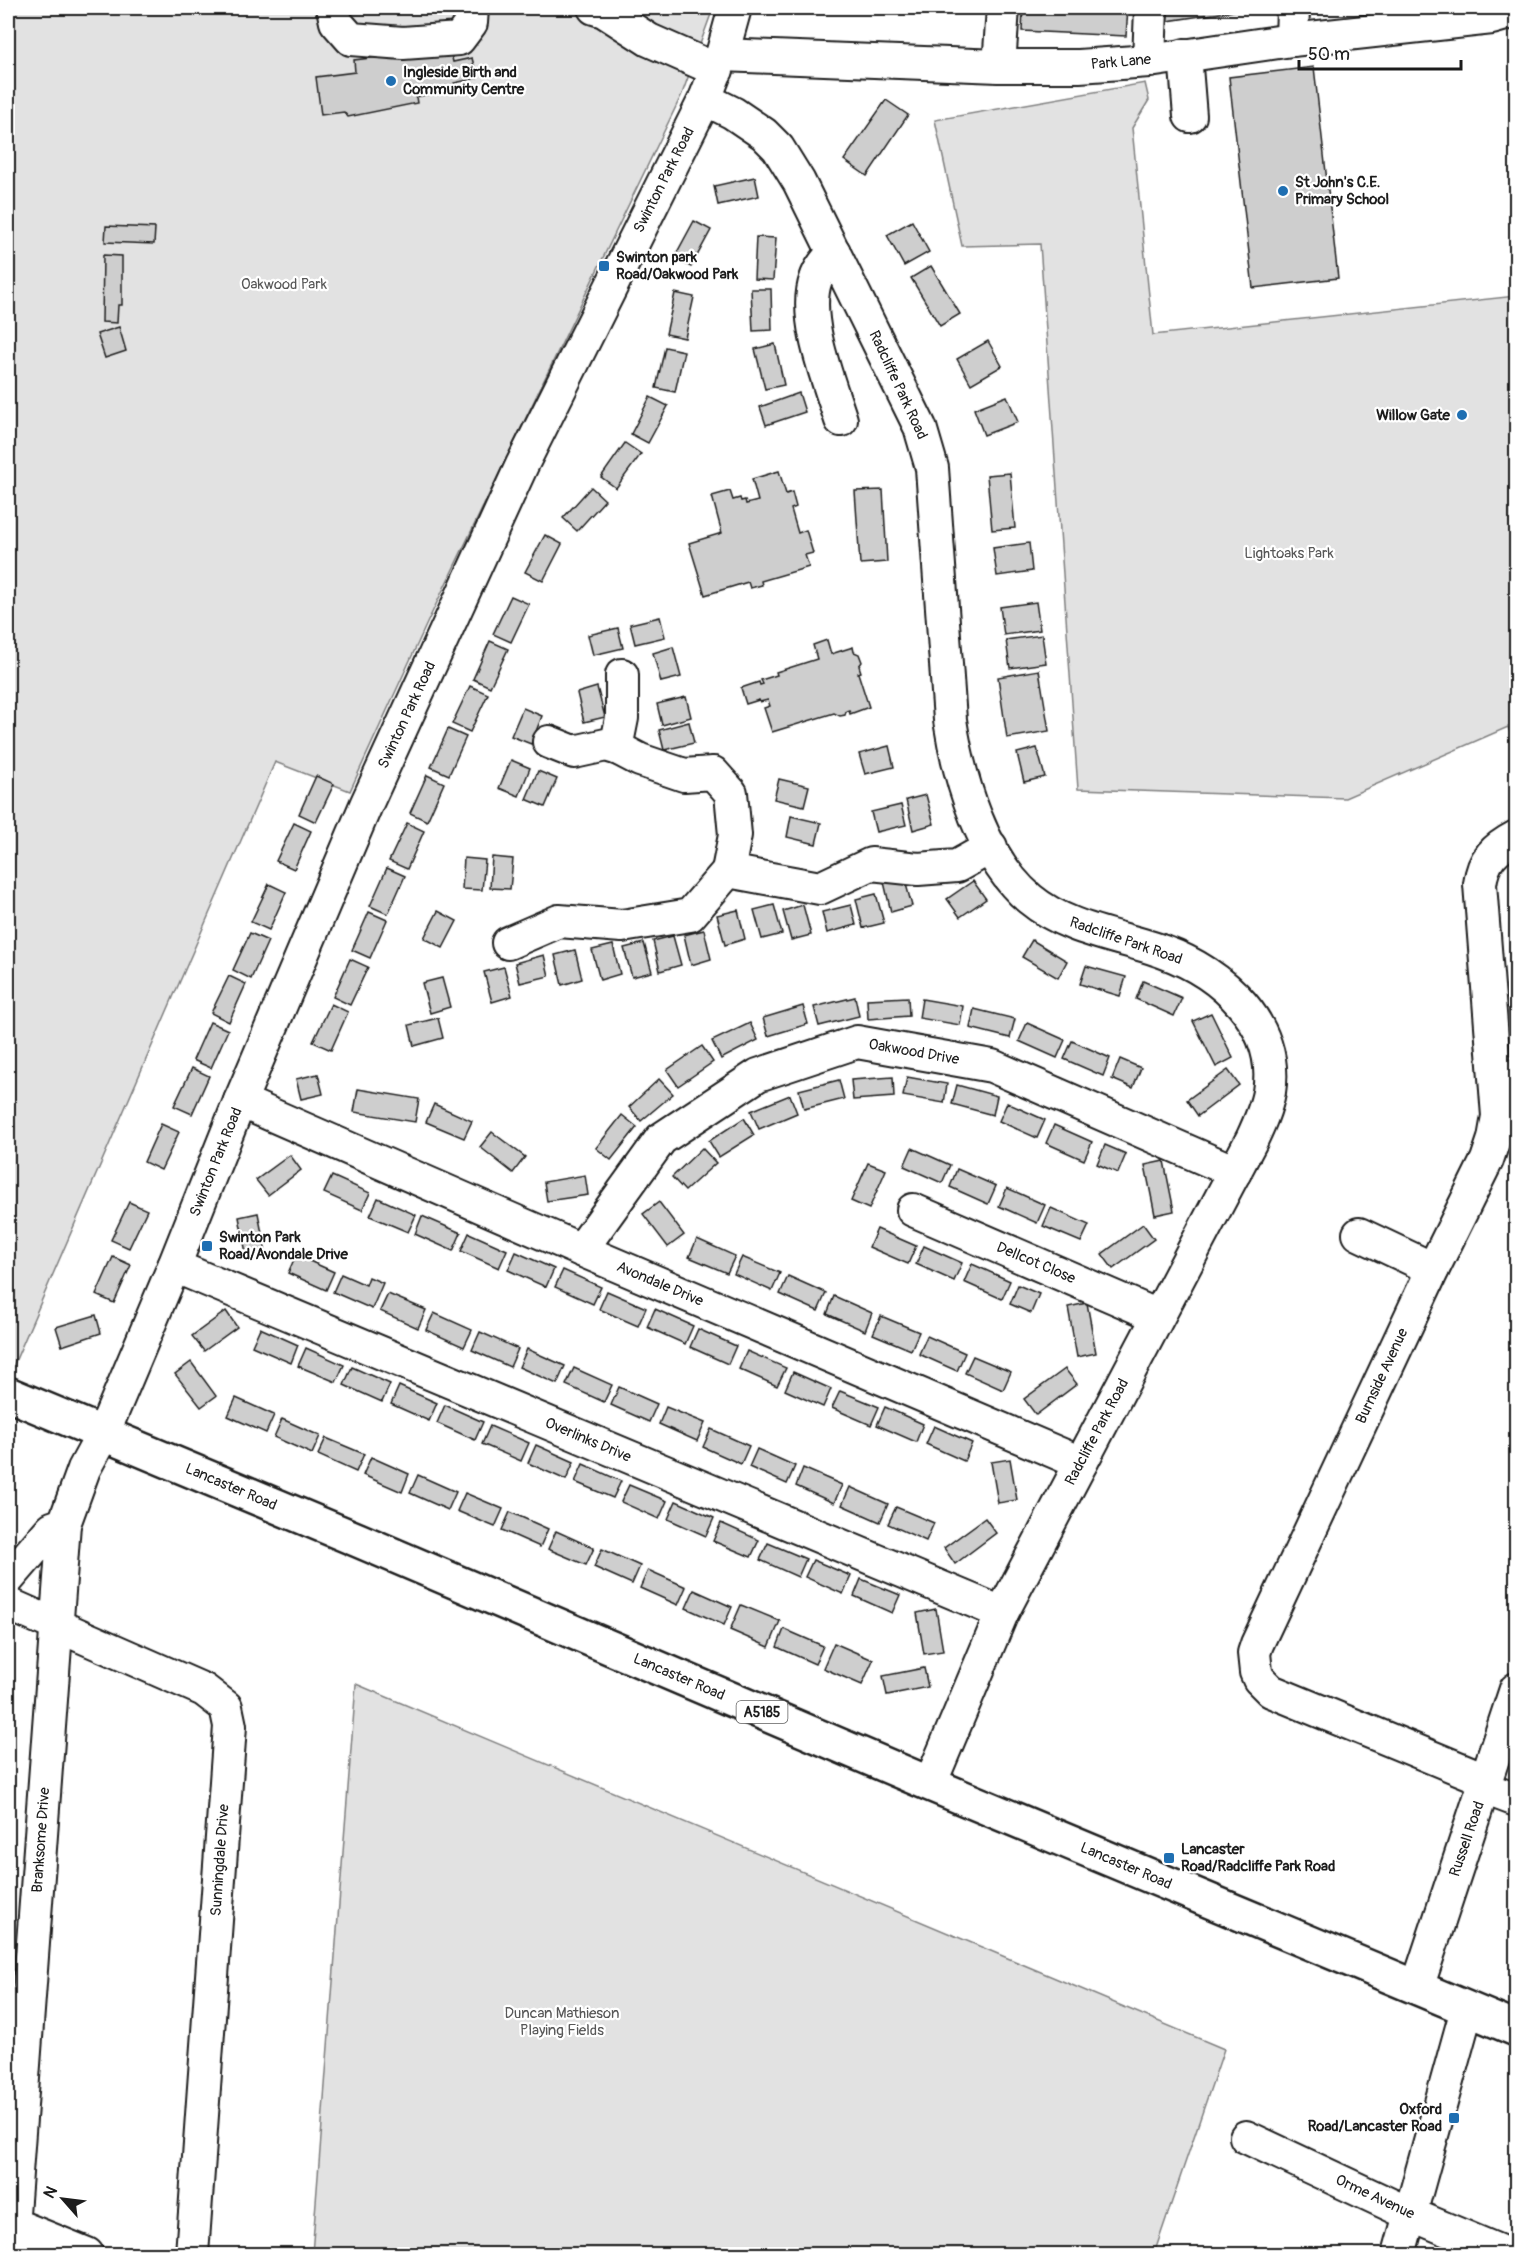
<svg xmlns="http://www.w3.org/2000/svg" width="1524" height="2262" font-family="Pangolin,sans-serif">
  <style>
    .green { fill: #e2e2e2; stroke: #7f7f7f; stroke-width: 1.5 }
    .building { fill: #cecece; stroke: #1c1c1c; stroke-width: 1.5 }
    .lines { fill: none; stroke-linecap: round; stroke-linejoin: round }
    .minor-casing { stroke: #1c1c1c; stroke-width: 36 }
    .major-casing { stroke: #1c1c1c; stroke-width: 38 }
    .minor { stroke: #fff; stroke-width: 32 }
    .major { stroke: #fff; stroke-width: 33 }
    .poi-dot { fill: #1f6fb2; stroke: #fff; stroke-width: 2 }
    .labels { text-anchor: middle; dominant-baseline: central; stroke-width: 4.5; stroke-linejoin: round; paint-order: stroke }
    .shield { fill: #fff; stroke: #606060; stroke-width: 1.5 }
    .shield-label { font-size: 14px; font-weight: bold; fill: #1c1c1c }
    .street-label { font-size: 15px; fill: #1c1c1c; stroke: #fff }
    .poi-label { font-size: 15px; font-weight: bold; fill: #1c1c1c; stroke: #fff; text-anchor: start }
    .park-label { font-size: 15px; fill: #575757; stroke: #fff }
  </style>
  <rect width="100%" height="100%" fill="#fff"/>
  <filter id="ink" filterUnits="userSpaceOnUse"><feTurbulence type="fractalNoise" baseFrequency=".0167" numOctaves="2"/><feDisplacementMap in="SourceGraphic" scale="12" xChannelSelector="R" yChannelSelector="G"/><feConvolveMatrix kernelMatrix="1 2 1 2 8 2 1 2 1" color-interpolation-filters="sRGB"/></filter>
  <g filter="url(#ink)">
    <g class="green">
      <polygon points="8,8 690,8 711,14 682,94 428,621 350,791 275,762 11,1371 8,1370"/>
      <polygon points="1145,83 1149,100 1132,128 1153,335 1516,296 1516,735 1512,737 1508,727 1345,798 1078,789 1040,244 962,246 935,120"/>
      <polygon points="356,1684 1224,2049 1154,2254 312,2254"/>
    </g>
    <g class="building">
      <polygon points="1023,8 1128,8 1126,36 1022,31"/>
      <polygon points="1169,8 1254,8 1167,21"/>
      <polygon points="450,49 453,62 472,58 477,78 454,83 454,89 416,97 417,103 348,117 344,112 321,115 316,77 355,72 354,60"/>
      <polygon points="1314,67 1338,278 1253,288 1229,77"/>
      <polygon points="886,100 908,115 867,176 844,160"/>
      <polygon points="755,177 759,196 718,205 714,186"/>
      <polygon points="694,221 711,230 691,267 674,258"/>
      <polygon points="912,221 929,252 904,266 887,235"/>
      <polygon points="106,226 155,228 154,244 105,242"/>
      <polygon points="756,237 776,238 773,280 754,279"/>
      <polygon points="103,255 122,256 122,305 118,305 117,323 102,322"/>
      <polygon points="931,266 960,314 940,326 911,278"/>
      <polygon points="751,289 771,289 772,330 753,331"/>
      <polygon points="675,293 694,297 685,338 666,334"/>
      <polygon points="119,327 126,351 105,358 97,334"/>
      <polygon points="988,341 1002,366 971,384 957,359"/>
      <polygon points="775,344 784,385 765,389 755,349"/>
      <polygon points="665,347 684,351 675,392 656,388"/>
      <polygon points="799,393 805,412 766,425 760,407"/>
      <polygon points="1007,396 1018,422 984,435 974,409"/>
      <polygon points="650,397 668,406 648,443 631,434"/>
      <polygon points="625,443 641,454 616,488 601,477"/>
      <polygon points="779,471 786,494 792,492 796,507 791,509 798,533 806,530 813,553 805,555 809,567 761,581 762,585 750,588 748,582 705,595 689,543 722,533 712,496 730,491 733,500 740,498 741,501 745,500 746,504 758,501 752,479"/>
      <polygon points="1010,473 1015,528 992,530 987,475"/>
      <polygon points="591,487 605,500 577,531 563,518"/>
      <polygon points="883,490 887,562 860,564 855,491"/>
      <polygon points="545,535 562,544 543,581 525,572"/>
      <polygon points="1029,543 1032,571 997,576 993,548"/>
      <polygon points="511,596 529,604 511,642 493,634"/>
      <polygon points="1036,602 1040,630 1004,635 1000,607"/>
      <polygon points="660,617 665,637 635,644 630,624"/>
      <polygon points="618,628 623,648 593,655 588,635"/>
      <polygon points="1042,635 1046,663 1010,668 1006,640"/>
      <polygon points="827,640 831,654 853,647 854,652 859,654 862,662 859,666 861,672 858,673 869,707 850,714 849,710 846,711 845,715 840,716 834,713 772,732 764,708 770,706 768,700 760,702 759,700 746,704 741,688 759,682 760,685 763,684 761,680 777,675 776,672 817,659 813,645"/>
      <polygon points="490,641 508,649 490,687 473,679"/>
      <polygon points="673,647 681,677 661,682 653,653"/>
      <polygon points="1039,670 1049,731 1007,738 998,677"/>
      <polygon points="470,686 488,694 470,732 452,724"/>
      <polygon points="597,687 605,717 584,722 577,693"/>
      <polygon points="686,697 691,717 662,725 657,704"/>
      <polygon points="523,708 542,716 531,744 511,736"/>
      <polygon points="689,722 694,743 664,750 659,730"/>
      <polygon points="448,729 466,737 449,775 431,767"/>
      <polygon points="889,746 894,767 865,774 859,754"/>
      <polygon points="1037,748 1045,777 1024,782 1017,753"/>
      <polygon points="511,760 530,768 519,796 499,788"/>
      <polygon points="538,771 557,779 545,807 526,799"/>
      <polygon points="427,775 444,783 427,821 410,813"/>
      <polygon points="316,776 334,784 316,822 299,814"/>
      <polygon points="779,779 809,786 804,806 774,799"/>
      <polygon points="926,795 934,824 913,830 906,800"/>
      <polygon points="901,805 906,825 876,832 871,812"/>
      <polygon points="791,816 821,823 816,844 787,837"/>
      <polygon points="294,823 311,831 294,869 276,861"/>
      <polygon points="407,823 424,831 407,869 389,861"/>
      <polygon points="492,857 513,859 510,889 490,888"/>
      <polygon points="464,858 485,860 482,890 462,889"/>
      <polygon points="387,868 405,876 388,914 370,906"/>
      <polygon points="904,877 912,906 891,912 884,882"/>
      <polygon points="973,881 986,899 960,917 947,899"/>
      <polygon points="269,884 286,892 269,930 251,922"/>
      <polygon points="876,894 884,923 863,928 856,899"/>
      <polygon points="774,905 782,934 762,939 754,910"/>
      <polygon points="803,905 811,935 791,940 783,911"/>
      <polygon points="851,905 856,925 827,933 822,912"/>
      <polygon points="738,910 745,939 725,945 717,915"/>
      <polygon points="438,911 457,921 443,948 424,938"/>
      <polygon points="369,912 387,920 370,958 352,950"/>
      <polygon points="704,930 711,959 691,965 684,935"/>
      <polygon points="250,933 268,941 251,979 233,970"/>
      <polygon points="673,936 681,965 660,971 653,941"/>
      <polygon points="1032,940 1067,961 1058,978 1022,957"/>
      <polygon points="644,943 652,972 632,977 624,948"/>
      <polygon points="613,945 620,974 600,980 592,950"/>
      <polygon points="575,950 582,979 562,985 555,955"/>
      <polygon points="544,955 549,976 520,983 515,963"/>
      <polygon points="350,959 368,967 350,1005 333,997"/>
      <polygon points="1086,966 1126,977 1120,996 1080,984"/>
      <polygon points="504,967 512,996 492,1002 484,972"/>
      <polygon points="229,976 246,984 229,1022 211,1013"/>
      <polygon points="442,978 450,1007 430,1013 422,983"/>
      <polygon points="1143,981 1182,998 1174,1016 1136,999"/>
      <polygon points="855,997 859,1016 819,1026 814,1007"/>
      <polygon points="908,997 909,1016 868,1019 867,999"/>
      <polygon points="922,999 963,1006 960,1025 919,1018"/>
      <polygon points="331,1004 348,1012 331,1050 313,1042"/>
      <polygon points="803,1006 808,1024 768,1036 763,1018"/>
      <polygon points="974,1009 1015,1019 1010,1038 970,1028"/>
      <polygon points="1211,1013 1233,1058 1216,1067 1193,1021"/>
      <polygon points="438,1018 443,1038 414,1046 409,1025"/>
      <polygon points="210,1022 228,1030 211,1068 193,1060"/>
      <polygon points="750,1023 758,1040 721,1059 712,1041"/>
      <polygon points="1027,1023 1065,1040 1057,1058 1019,1041"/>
      <polygon points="1072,1041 1110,1058 1103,1076 1064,1059"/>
      <polygon points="702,1046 713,1062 678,1086 667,1070"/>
      <polygon points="1120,1059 1141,1068 1133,1088 1112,1079"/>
      <polygon points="192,1068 209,1076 192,1114 174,1106"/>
      <polygon points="1228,1070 1239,1085 1198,1116 1187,1100"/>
      <polygon points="318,1074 323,1094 301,1099 296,1079"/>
      <polygon points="893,1077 894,1097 853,1100 851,1080"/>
      <polygon points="907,1077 947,1084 944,1103 903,1096"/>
      <polygon points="659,1079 673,1094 641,1121 629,1107"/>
      <polygon points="839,1080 844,1099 804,1109 799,1090"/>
      <polygon points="957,1085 997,1096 993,1115 952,1104"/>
      <polygon points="358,1089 419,1099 415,1122 354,1112"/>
      <polygon points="790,1095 797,1113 759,1129 751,1111"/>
      <polygon points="1007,1103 1045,1120 1037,1138 999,1121"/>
      <polygon points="434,1104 472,1121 464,1138 426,1122"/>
      <polygon points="622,1115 637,1127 611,1160 596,1148"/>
      <polygon points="744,1118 754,1135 719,1157 709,1141"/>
      <polygon points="161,1124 179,1132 161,1170 144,1162"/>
      <polygon points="1054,1125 1092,1142 1084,1160 1046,1143"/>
      <polygon points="492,1132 525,1157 513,1173 480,1147"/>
      <polygon points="1105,1145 1126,1154 1118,1173 1097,1164"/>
      <polygon points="702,1148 716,1163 685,1191 672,1177"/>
      <polygon points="912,1148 950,1165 942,1183 904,1166"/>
      <polygon points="290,1155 301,1170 268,1195 256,1180"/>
      <polygon points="1164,1161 1174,1211 1155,1215 1145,1165"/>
      <polygon points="868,1163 886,1170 869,1209 851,1201"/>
      <polygon points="957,1169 996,1186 988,1204 950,1187"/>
      <polygon points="585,1175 588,1195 547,1201 544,1182"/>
      <polygon points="332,1176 370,1193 362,1210 324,1193"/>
      <polygon points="1007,1188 1045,1205 1037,1223 999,1206"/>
      <polygon points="378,1198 416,1215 408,1232 370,1216"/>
      <polygon points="129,1202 147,1210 129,1248 111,1240"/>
      <polygon points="659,1202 684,1235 668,1247 643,1214"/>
      <polygon points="1051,1208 1089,1225 1081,1242 1043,1226"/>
      <polygon points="258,1213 266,1254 247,1258 239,1217"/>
      <polygon points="422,1216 461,1233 453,1251 415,1234"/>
      <polygon points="1143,1224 1154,1239 1113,1269 1102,1254"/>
      <polygon points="877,1229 916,1246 908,1264 869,1247"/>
      <polygon points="469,1233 507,1250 499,1268 461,1251"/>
      <polygon points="697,1239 735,1256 727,1273 689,1257"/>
      <polygon points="924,1246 962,1263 954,1281 916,1264"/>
      <polygon points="516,1252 554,1269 546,1287 508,1270"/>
      <polygon points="296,1255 334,1272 326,1290 288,1273"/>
      <polygon points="113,1257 131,1265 114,1303 96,1295"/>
      <polygon points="742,1257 780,1273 772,1291 734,1274"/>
      <polygon points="972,1264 1010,1281 1002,1299 964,1282"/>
      <polygon points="563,1270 601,1287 593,1304 555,1287"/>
      <polygon points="341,1274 366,1285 369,1277 383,1283 372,1309 333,1292"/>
      <polygon points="788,1276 826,1293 818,1311 780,1294"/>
      <polygon points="1018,1285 1039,1294 1031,1313 1010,1304"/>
      <polygon points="607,1291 646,1308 638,1326 599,1309"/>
      <polygon points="388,1294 426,1310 418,1328 380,1311"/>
      <polygon points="834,1296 872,1313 865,1331 827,1314"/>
      <polygon points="1087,1303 1096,1353 1077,1357 1068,1307"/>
      <polygon points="655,1309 693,1326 685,1344 647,1327"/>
      <polygon points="226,1311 237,1327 204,1351 192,1336"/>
      <polygon points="434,1313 472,1330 464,1347 426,1330"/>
      <polygon points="96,1315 101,1333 62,1346 56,1327"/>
      <polygon points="881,1316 919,1332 911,1350 873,1334"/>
      <polygon points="260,1328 298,1345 291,1363 252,1346"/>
      <polygon points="698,1329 736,1346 728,1364 690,1347"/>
      <polygon points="480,1332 518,1349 510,1367 472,1350"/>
      <polygon points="927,1336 965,1353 957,1371 919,1354"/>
      <polygon points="306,1348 344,1365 336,1382 298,1366"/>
      <polygon points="527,1349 565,1366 557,1384 519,1367"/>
      <polygon points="747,1351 786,1368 777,1386 739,1369"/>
      <polygon points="973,1356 1011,1372 1003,1390 965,1373"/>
      <polygon points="191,1362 216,1396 201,1407 175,1374"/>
      <polygon points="352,1367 390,1384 382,1402 344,1385"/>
      <polygon points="574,1368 612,1385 604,1402 566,1385"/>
      <polygon points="1065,1369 1077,1384 1036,1415 1024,1399"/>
      <polygon points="793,1372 831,1389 823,1407 785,1390"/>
      <polygon points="399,1386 437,1403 429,1421 391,1404"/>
      <polygon points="619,1387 657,1404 649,1422 611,1405"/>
      <polygon points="840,1391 879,1407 871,1425 832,1408"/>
      <polygon points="236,1398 274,1415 266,1433 228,1416"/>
      <polygon points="445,1405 483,1422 475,1440 437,1423"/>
      <polygon points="666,1407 705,1423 697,1441 659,1424"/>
      <polygon points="885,1407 923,1424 916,1442 877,1425"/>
      <polygon points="282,1419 320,1436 312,1454 274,1437"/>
      <polygon points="490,1426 529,1443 521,1461 482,1444"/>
      <polygon points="934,1426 972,1443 964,1461 926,1444"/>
      <polygon points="711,1429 749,1446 741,1464 703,1447"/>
      <polygon points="326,1438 364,1454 356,1472 318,1455"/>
      <polygon points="536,1445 574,1462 566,1480 528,1463"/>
      <polygon points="757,1449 795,1466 787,1484 749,1467"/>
      <polygon points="371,1457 409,1474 402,1492 363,1475"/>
      <polygon points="1010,1459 1017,1500 998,1503 991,1462"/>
      <polygon points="583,1464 621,1481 613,1498 575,1482"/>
      <polygon points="803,1468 842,1485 834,1503 796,1486"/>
      <polygon points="418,1475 456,1492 448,1510 410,1493"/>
      <polygon points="629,1485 667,1501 659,1519 621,1502"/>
      <polygon points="850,1487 888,1504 880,1522 842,1505"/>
      <polygon points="465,1493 503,1509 495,1527 457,1511"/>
      <polygon points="676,1501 714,1518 706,1536 668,1519"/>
      <polygon points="896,1507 934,1523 926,1541 888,1524"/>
      <polygon points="510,1512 548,1529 540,1547 502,1530"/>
      <polygon points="985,1518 996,1533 955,1564 944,1548"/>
      <polygon points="721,1523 759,1540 751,1557 713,1541"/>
      <polygon points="556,1531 594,1548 586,1565 548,1549"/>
      <polygon points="768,1543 806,1559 798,1577 760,1560"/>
      <polygon points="602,1549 640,1566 632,1584 594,1567"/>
      <polygon points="813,1560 851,1576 843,1594 805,1577"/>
      <polygon points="648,1570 686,1587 678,1605 640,1588"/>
      <polygon points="861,1579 900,1595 892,1613 854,1596"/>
      <polygon points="694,1590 732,1607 724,1625 686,1608"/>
      <polygon points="741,1605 780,1621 769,1647 730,1630"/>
      <polygon points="936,1609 943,1651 924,1654 917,1613"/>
      <polygon points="784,1629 823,1646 815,1664 777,1647"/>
      <polygon points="834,1643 873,1660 862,1685 823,1668"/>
      <polygon points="924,1668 928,1687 887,1695 883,1676"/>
    </g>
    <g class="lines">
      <defs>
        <g id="minor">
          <polyline points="333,8 336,22 351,39 403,43 459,39 471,23 472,8"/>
          <polyline points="594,8 604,11 649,40 717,70"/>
          <polyline points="1292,40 1293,8"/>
          <polyline points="722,55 999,66 1079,66 1149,61 1292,40 1492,18 1516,11"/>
          <polyline points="1185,55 1190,116"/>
          <polyline points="1149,61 1151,8"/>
          <polyline points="999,66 1003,8"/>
          <path d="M705 99 733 113 764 134 778 148 799 182 920 427 932 468 950 720C959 779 983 860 1030 899 1067 930 1120 936 1164 952 1222 973 1280 1025 1269 1092 1266 1109 1259 1124 1252 1139L1002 1613 930 1784"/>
          <path d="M834 252C827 260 819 269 816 279 802 317 829 382 841 420"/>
          <polyline points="549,742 574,752 606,745 619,749 640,760 684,775 713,773 731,793 735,835 728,871"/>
          <polyline points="619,749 618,738 622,718 622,675"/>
          <polyline points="508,943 559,921 622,926 690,915 728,871 820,888 871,864 918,869 957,866 991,847"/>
          <polyline points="240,1101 581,1250 1081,1463"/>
          <polyline points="913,1210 1158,1316"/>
          <polyline points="1359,1234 1433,1269"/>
          <polyline points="581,1250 661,1139 758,1075 857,1042 992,1066 1235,1172"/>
          <polyline points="174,1266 1002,1613"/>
          <polyline points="8,1579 52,1528 64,1524"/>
          <polyline points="8,1604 204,1690 226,1707 230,1726 192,2254"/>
          <path d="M1487 1780 1271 1691 1259 1679 1256 1672 1254 1653 1257 1644 1433 1269 1487 1160 1494 1139 1498 1116 1480 884C1483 859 1495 848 1516 837"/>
          <polyline points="1484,1788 1516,1800"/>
          <polyline points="1417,1988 1516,1689"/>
          <polyline points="1246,2137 1410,2214 1506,2254"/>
          <polyline points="8,2222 87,2254"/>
          <polyline points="10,2254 64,1524 84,1469 103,1434 174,1266 240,1101 366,805 522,465 705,99 722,55 735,8"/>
          <polyline points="1399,2254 1467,2009"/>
        </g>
        <polyline id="major" points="8,1394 358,1540 930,1784 1516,2029"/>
      </defs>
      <use href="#minor" class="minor-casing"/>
      <use href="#major" class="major-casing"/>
      <use href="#minor" class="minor"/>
      <use href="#major" class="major"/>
    </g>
  </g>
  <g class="poi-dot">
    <circle cx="391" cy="81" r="6"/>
    <circle cx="1283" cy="191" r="6"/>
    <rect x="598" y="260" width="12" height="12" rx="3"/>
    <circle cx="1462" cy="415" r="6"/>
    <rect x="201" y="1240" width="12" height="12" rx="3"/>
    <rect x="1163" y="1852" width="12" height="12" rx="3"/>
    <rect x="1448" y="2112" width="12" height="12" rx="3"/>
  </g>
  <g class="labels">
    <rect class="shield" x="736.5" y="1701" width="51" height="22" rx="4.5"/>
    <g class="shield-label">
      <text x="762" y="1712">A5185</text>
    </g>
    <g class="street-label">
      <text transform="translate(1121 62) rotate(-5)">Park Lane</text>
      <text transform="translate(664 180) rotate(-63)">Swinton Park Road</text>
      <text transform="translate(898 385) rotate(65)">Radcliffe Park Road</text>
      <text transform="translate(407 715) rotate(-65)">Swinton Park Road</text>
      <text transform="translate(1126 941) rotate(19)">Radcliffe Park Road</text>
      <text transform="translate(914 1052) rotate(10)">Oakwood Drive</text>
      <text transform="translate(216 1162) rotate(-68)">Swinton Park Road</text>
      <text transform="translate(1036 1263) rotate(23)">Dellcot Close</text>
      <text transform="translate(660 1284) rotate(23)">Avondale Drive</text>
      <text transform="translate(1382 1376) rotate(-65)">Burnside Avenue</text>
      <text transform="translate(1097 1432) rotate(-62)">Radcliffe Park Road</text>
      <text transform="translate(588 1440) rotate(23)">Overlinks Drive</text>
      <text transform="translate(231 1487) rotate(23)">Lancaster Road</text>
      <text transform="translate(679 1677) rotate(23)">Lancaster Road</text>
      <text transform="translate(1467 1839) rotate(-71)">Russell Road</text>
      <text transform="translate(41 1840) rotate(-86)">Branksome Drive</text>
      <text transform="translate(220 1860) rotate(-86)">Sunningdale Drive</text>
      <text transform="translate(1126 1866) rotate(23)">Lancaster Road</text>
      <text transform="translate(1375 2197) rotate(25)">Orme Avenue</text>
    </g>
    <g class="poi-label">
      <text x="403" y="72">Ingleside Birth and<tspan x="403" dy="17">Community Centre</tspan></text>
      <text x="1295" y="182">St John's C.E.<tspan x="1295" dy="17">Primary School</tspan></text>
      <text x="616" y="257">Swinton park<tspan x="616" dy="17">Road/Oakwood Park</tspan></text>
      <text x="1450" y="415" text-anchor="end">Willow Gate</text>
      <text x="219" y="1237">Swinton Park<tspan x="219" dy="17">Road/Avondale Drive</tspan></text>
      <text x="1181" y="1849">Lancaster<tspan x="1181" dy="17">Road/Radcliffe Park Road</tspan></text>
      <text x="1442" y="2109" text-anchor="end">Oxford<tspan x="1442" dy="17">Road/Lancaster Road</tspan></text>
    </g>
    <g class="park-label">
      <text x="284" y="284">Oakwood Park</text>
      <text x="1289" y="553">Lightoaks Park</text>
      <text x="562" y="2013">Duncan Mathieson<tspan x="562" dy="17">Playing Fields</tspan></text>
    </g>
  </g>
  <rect width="1524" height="2262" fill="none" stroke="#fff" stroke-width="30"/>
  <rect x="15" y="15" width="1494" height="2232" fill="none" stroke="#1c1c1c" stroke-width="2" filter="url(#ink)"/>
  <g transform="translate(63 2199) rotate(298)" stroke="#ffffff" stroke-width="4.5" paint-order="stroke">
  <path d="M0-4.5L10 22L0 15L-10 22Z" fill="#1c1c1c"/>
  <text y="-9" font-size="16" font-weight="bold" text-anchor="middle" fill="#1c1c1c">N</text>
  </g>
  <path d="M1299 60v9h162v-9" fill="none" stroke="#1c1c1c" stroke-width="3"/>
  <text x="1308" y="60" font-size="18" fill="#1c1c1c" stroke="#ffffff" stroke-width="4.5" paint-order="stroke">50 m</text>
</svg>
